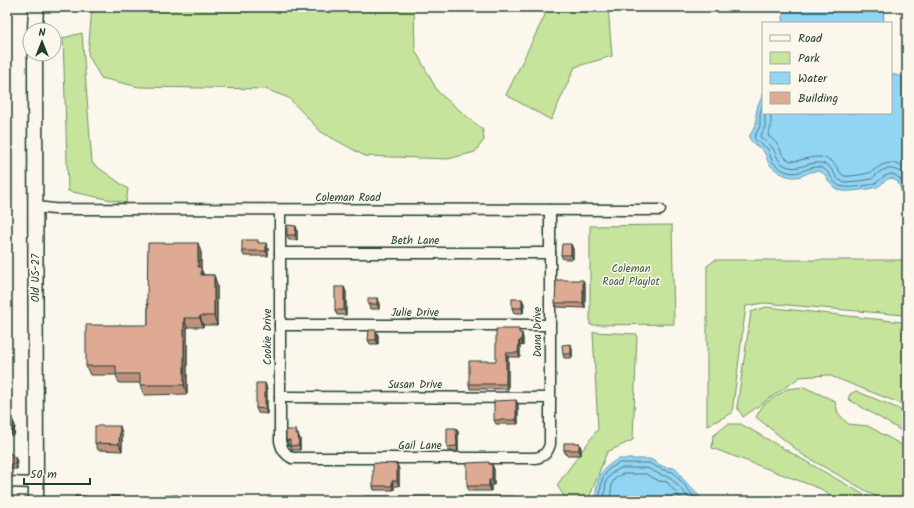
<svg xmlns="http://www.w3.org/2000/svg" width="914" height="508" font-family="Kalam,sans-serif">
  <style>
    .green { fill: #c6e49b; stroke: #729068 }
    .water { fill: #92d4f3; stroke: #6498a7 }
    .lines { fill: none; stroke-linecap: round; stroke-linejoin: round }
    .shore { stroke: #4d7980; stroke-width: 1 }
    .street-casing { stroke: #1f3d34; stroke-width: 13 }
    .secondary-casing { stroke: #1f3d34; stroke-width: 17 }
    .street { stroke: #fbf7ec; stroke-width: 10 }
    .secondary { stroke: #fbf7ec; stroke-width: 14 }
    .wall { fill: #c0927e; stroke: #1f3d34 }
    .shaded-wall { fill: #9c7767; stroke: #1f3d34 }
    .building { fill: #dfaa93; stroke: #1f3d34 }
    .labels { text-anchor: middle; dominant-baseline: central; stroke-width: 3; stroke-linejoin: round; paint-order: stroke }
    .street-label { font-size: 11px; fill: #1f3d34; stroke: #fbf7ec }
    .park-label { font-size: 11px; fill: #405e49; stroke: #fbf7ec }
  </style>
  <rect width="100%" height="100%" fill="#fbf7ec"/>
  <filter id="ink" filterUnits="userSpaceOnUse"><feTurbulence type="fractalNoise" baseFrequency=".025" numOctaves="2"/><feDisplacementMap in="SourceGraphic" scale="8" xChannelSelector="R" yChannelSelector="G"/><feConvolveMatrix kernelMatrix="1 2 1 2 8 2 1 2 1" color-interpolation-filters="sRGB"/></filter>
  <g filter="url(#ink)">
    <g class="green">
      <polygon points="92,7 414,7 415,50 438,92 483,130 484,140 475,152 448,159 365,156 321,132 289,98 265,89 139,87 101,78 88,55"/>
      <polygon points="541,7 608,7 612,56 575,67 551,120 506,95 545,15"/>
      <polygon points="82,33 92,163 128,189 126,203 68,191 63,38"/>
      <polygon points="672,225 674,324 590,325 590,226"/>
      <polygon points="715,260 907,260 907,406 828,375 800,377 743,417 737,407 751,312 766,307 902,322 904,315 764,303 746,306 732,413 707,426 707,266"/>
      <polygon points="593,332 637,334 633,440 607,452 588,501 567,501 557,485 598,429"/>
      <polygon points="804,387 835,401 838,413 848,424 868,426 907,448 907,501 884,501 803,455 756,417 763,405 787,389"/>
      <polygon points="856,391 897,408 907,415 907,434 848,399 850,394"/>
      <polygon points="728,424 741,424 875,501 837,501 821,489 712,448 713,436"/>
      <polygon points="364,496 513,496 518,501 364,501"/>
    </g>
    <g class="water">
      <polygon points="783,7 883,7 884,23 783,23"/>
      <path d="M891 74 907 78V193L902 192 898 182 892 178C882 180 884 184 877 187 871 189 850 192 843 191 828 189 828 174 821 172 814 169 807 174 801 176 789 180 775 172 768 162 767 160 767 157 765 154 762 146 753 147 749 137L756 125V114L758 105 763 95V113H891Z"/>
      <path d="M618 459H650L664 467 676 468 682 478 702 499 706 501H595C598 477 597 472 618 459Z"/>
    </g>
    <g class="lines">
      <g class="shore">
        <path d="M763 103 760 114V126L754 138C757 143 764 145 768 149 770 153 770 157 772 161 778 169 789 175 799 172 807 170 813 165 822 168 832 171 831 186 844 187 851 188 868 186 875 183 883 180 881 175 893 174 903 179 901 184 907 189"/>
        <path d="M765 113V127L760 137C764 140 769 143 772 147 777 154 776 161 786 166 799 172 811 159 825 164 835 168 834 183 847 182 855 181 863 181 871 179 875 177 877 173 881 171 890 166 902 170 907 180"/>
        <path d="M771 113V127L768 136C771 138 775 141 777 144 781 149 781 155 787 159 795 166 813 152 828 159 836 162 840 175 844 176 849 177 868 174 871 172 886 162 891 159 907 170"/>
        <polyline points="599,501 602,479 609,469 619,463 649,463 663,470 673,472 698,501"/>
        <polyline points="604,501 606,481 612,473 621,468 647,468 661,475 670,477 692,501"/>
        <polyline points="610,501 612,483 616,477 623,474 646,474 659,481 667,482 683,501"/>
      </g>
      <defs>
        <g id="street">
          <polyline points="36,207 54,209 660,210"/>
          <path d="M280 210V441C282 450 285 454 292 458H535C544 457 548 452 550 444V210"/>
          <polyline points="280,253 550,253"/>
          <polyline points="280,325 549,325"/>
          <polyline points="280,397 550,398"/>
          <polyline points="7,482 36,483"/>
        </g>
        <g id="secondary">
          <polyline points="35,30 36,7"/>
          <polyline points="35,54 36,501"/>
        </g>
      </defs>
      <use href="#street" class="street-casing"/>
      <use href="#secondary" class="secondary-casing"/>
      <use href="#street" class="street"/>
      <use href="#secondary" class="secondary"/>
    </g>
    <g class="wall">
      <polygon points="296,226 297,230 297,240 289,240 287,235"/>
      <polygon points="259,243 268,248 268,256 244,256 242,251"/>
      <polygon points="571,244 573,249 573,259 563,259 561,255"/>
      <polygon points="201,252 201,269 204,275 214,275 217,285 217,325 203,325 203,327 187,327 187,394 144,395 140,385 140,383 119,383 116,375 90,375 86,366 148,325 148,307 147,303"/>
      <polygon points="585,285 585,308 557,307 555,303"/>
      <polygon points="344,287 346,292 346,315 337,315 335,310"/>
      <polygon points="377,298 379,302 379,309 370,309 368,304"/>
      <polygon points="522,299 524,304 523,313 514,313 512,308"/>
      <polygon points="520,333 523,338 523,346 520,345 520,357 508,357 508,389 470,389 469,384 496,361"/>
      <polygon points="378,335 378,344 370,344 368,340"/>
      <polygon points="572,349 572,358 564,358 563,354"/>
      <polygon points="267,388 267,414 258,413 256,408"/>
      <polygon points="516,400 518,405 518,424 496,424 494,420"/>
      <polygon points="7,421 13,421 15,426 14,435 7,435"/>
      <polygon points="456,428 458,432 458,451 448,451 447,447"/>
      <polygon points="296,430 297,434 298,434 300,439 300,450 292,450 290,445 288,445 286,439"/>
      <polygon points="122,433 122,451 98,450 95,443"/>
      <polygon points="579,443 581,448 581,455 566,455 564,450"/>
      <polygon points="7,453 13,457 15,457 17,462 17,469 7,469"/>
      <polygon points="489,464 494,469 494,485 491,485 491,491 469,491 467,486"/>
      <polygon points="399,469 399,486 394,486 394,490 374,490 373,486"/>
    </g>
    <g class="shaded-wall">
      <polygon points="296,226 297,230 297,240 295,235"/>
      <polygon points="198,243 201,252 201,269 204,277 204,285 198,267"/>
      <polygon points="266,243 268,248 268,256 266,251"/>
      <polygon points="571,244 573,249 573,259 571,255"/>
      <polygon points="214,275 217,285 217,325 214,316"/>
      <polygon points="583,280 585,285 585,308 583,303"/>
      <polygon points="344,287 346,292 346,315 344,310"/>
      <polygon points="377,298 379,302 379,309 377,304"/>
      <polygon points="522,299 524,304 523,313 522,308"/>
      <polygon points="200,316 203,325 203,327 200,318"/>
      <polygon points="184,318 187,327 187,394 184,385"/>
      <polygon points="376,330 378,335 378,344 376,340"/>
      <polygon points="522,333 523,338 523,346 521,341"/>
      <polygon points="519,341 520,345 520,357 518,353"/>
      <polygon points="571,344 572,349 572,358 571,354"/>
      <polygon points="506,353 508,357 508,389 506,384"/>
      <polygon points="265,383 267,388 267,414 265,409"/>
      <polygon points="516,400 518,405 518,424 516,420"/>
      <polygon points="13,421 15,426 14,435 13,431"/>
      <polygon points="120,426 122,433 122,451 119,444"/>
      <polygon points="456,428 458,432 458,451 457,446"/>
      <polygon points="298,434 300,439 300,450 299,445"/>
      <polygon points="579,443 581,448 581,455 579,450"/>
      <polygon points="15,457 17,462 17,469 15,464"/>
      <polygon points="397,464 399,469 399,486 397,481"/>
      <polygon points="492,464 494,469 494,485 492,480"/>
      <polygon points="489,480 491,485 491,491 489,486"/>
      <polygon points="392,481 394,486 394,490 392,486"/>
    </g>
    <g class="building">
      <polygon points="287,225 296,226 295,235 287,235"/>
      <polygon points="242,240 258,240 258,243 266,243 266,251 242,251"/>
      <polygon points="148,243 198,243 198,267 201,267 201,275 214,275 214,316 200,316 200,318 184,318 184,385 140,385 140,374 116,374 116,366 86,366 86,325 148,325 148,303 147,303"/>
      <polygon points="562,244 571,244 571,255 561,255"/>
      <polygon points="556,280 583,280 583,303 555,303"/>
      <rect x="335" y="287" width="9" height="23"/>
      <rect x="368" y="298" width="9" height="6"/>
      <rect x="512" y="299" width="10" height="9"/>
      <polygon points="496,329 519,329 519,333 522,333 521,341 519,341 518,353 506,353 506,384 469,384 469,361 496,361"/>
      <polygon points="369,330 376,330 376,340 368,340"/>
      <polygon points="571,344 571,354 563,354 562,345"/>
      <polygon points="256,383 265,383 265,409 256,408"/>
      <polygon points="516,400 516,420 494,420 494,401"/>
      <rect x="7" y="421" width="6" height="10"/>
      <polygon points="95,426 120,426 119,444 95,443"/>
      <polygon points="447,428 456,428 457,446 447,447"/>
      <polygon points="286,430 296,430 296,434 298,434 299,445 290,446 290,440 286,441"/>
      <rect x="564" y="443" width="15" height="7"/>
      <polygon points="7,453 12,454 12,457 15,457 15,464 7,464"/>
      <polygon points="489,462 489,464 492,464 492,480 489,480 489,486 467,486 467,463"/>
      <polygon points="373,463 397,464 397,481 392,481 392,486 373,486"/>
      <polygon points="178,495 178,501 160,501 160,496"/>
      <rect x="75" y="496" width="10" height="5"/>
      <polygon points="111,496 119,496 119,501 105,501 105,500 111,500"/>
    </g>
  </g>
  <g class="labels">
    <g class="street-label">
      <text x="348" y="198">Coleman Road</text>
      <text x="415" y="241">Beth Lane</text>
      <text transform="translate(36 278) rotate(-90)">Old US-27</text>
      <text x="415" y="313">Julie Drive</text>
      <text transform="translate(538 332) rotate(-90)">Dana Drive</text>
      <text transform="translate(268 337) rotate(-90)">Cookie Drive</text>
      <text x="415" y="385">Susan Drive</text>
      <text x="420" y="446">Gail Lane</text>
    </g>
    <g class="park-label">
      <text x="631" y="269">Coleman<tspan x="631" dy="13">Road Playlot</tspan></text>
    </g>
  </g>
  <rect width="914" height="508" fill="none" stroke="#fbf7ec" stroke-width="24"/>
  <rect x="12" y="12" width="890" height="484" fill="none" stroke="#1f3d34" stroke-width="1.5" filter="url(#ink)"/>
  <rect x="762" y="22" width="130" height="92" fill="#fbf7ec" stroke="#a3ada2"/>
  <rect x="770" y="35" width="20" height="6" fill="#fbf7ec" stroke="#a3ada2"/>
  <text x="798" y="42" font-size="12" fill="#1f3d34">Road</text>
  <rect x="770" y="52" width="20" height="12" fill="#c6e49b" stroke="#a3ada2"/>
  <text x="798" y="62" font-size="12" fill="#1f3d34">Park</text>
  <rect x="770" y="72" width="20" height="12" fill="#92d4f3" stroke="#a3ada2"/>
  <text x="798" y="82" font-size="12" fill="#1f3d34">Water</text>
  <rect x="770" y="92" width="20" height="12" fill="#dfaa93" stroke="#a3ada2"/>
  <text x="798" y="102" font-size="12" fill="#1f3d34">Building</text>
  <g transform="translate(42 42)"><circle r="19" fill="#fbf7ec" stroke="#a3ada2"/>
  <path d="M0-3L7 15L0 10L-7 15Z" fill="#1f3d34"/>
  <text y="-6" font-size="11" font-weight="bold" text-anchor="middle" fill="#1f3d34">N</text>
  </g>
  <path d="M24 478v6h66v-6" fill="none" stroke="#1f3d34" stroke-width="2"/>
  <text x="30" y="478" font-size="12" fill="#1f3d34" stroke="#fbf7ec" stroke-width="3" paint-order="stroke">50 m</text>
</svg>
